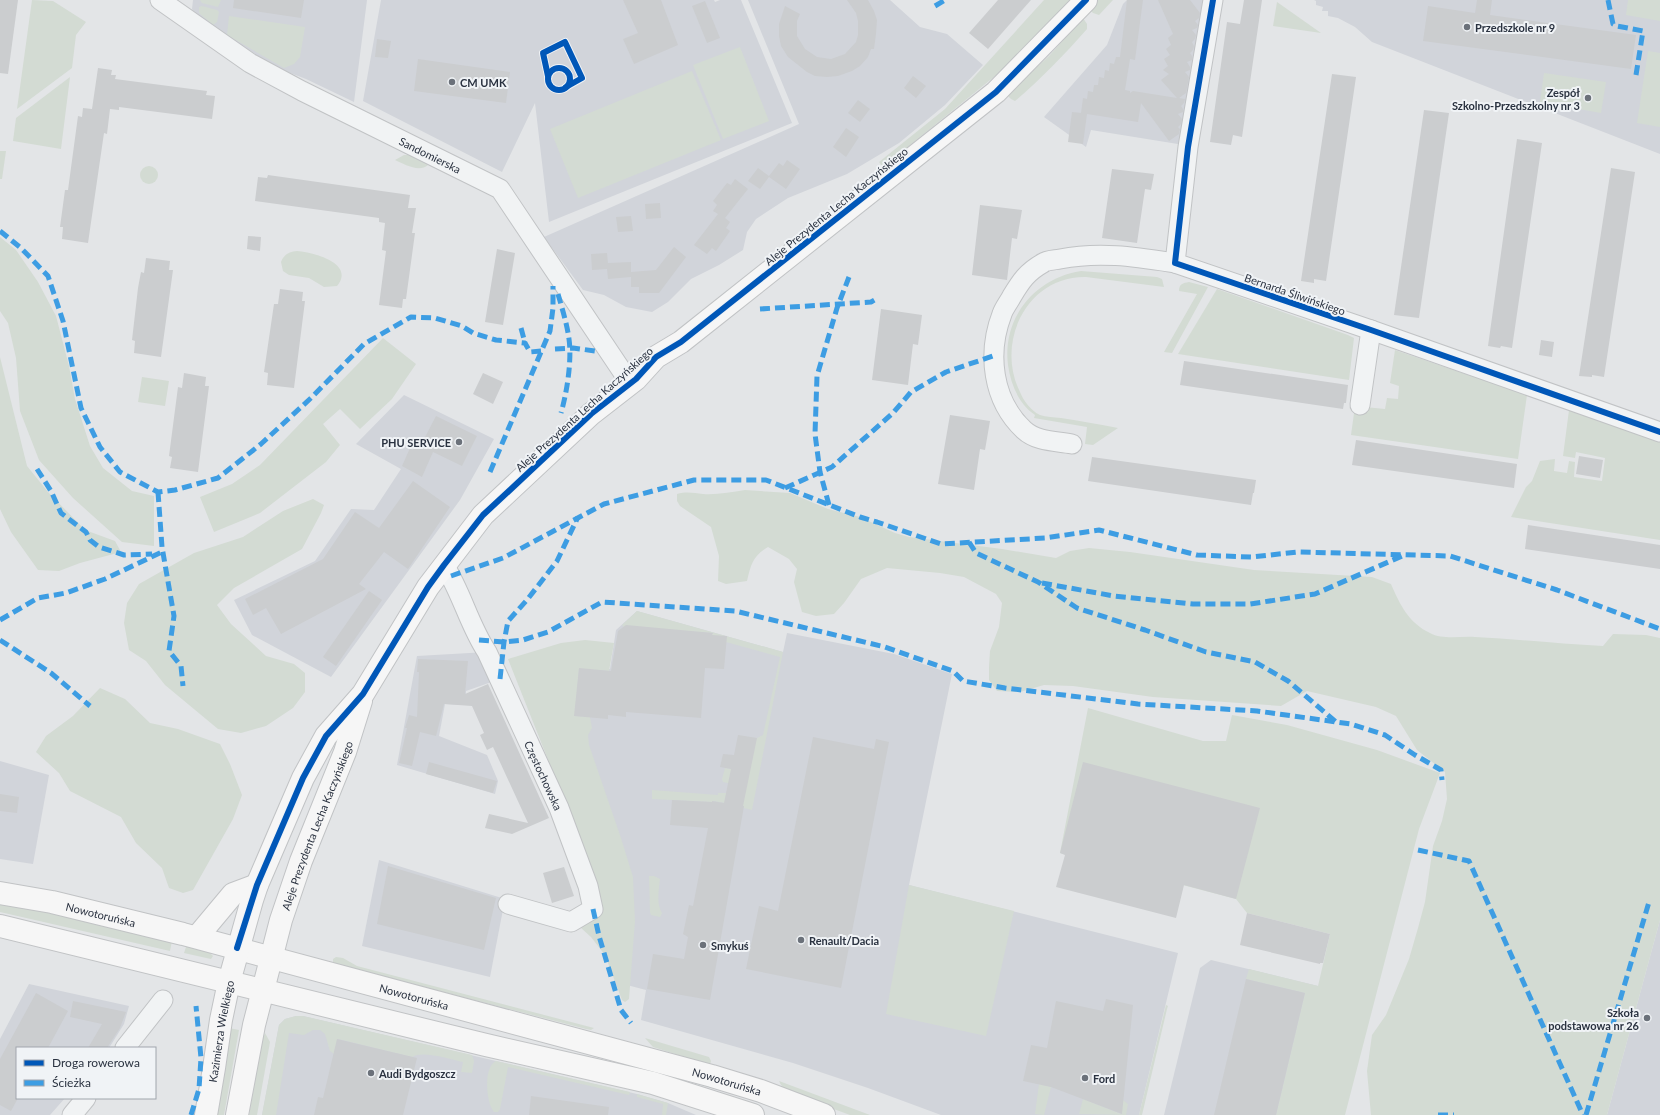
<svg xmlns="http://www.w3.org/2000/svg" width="1660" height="1115" font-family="Lato,sans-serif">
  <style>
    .built { fill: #d1d4da }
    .green { fill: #d3dbd3 }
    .building { fill: #cbcdcf }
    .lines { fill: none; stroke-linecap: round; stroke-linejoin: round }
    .street-casing { stroke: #c1c3c5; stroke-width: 21 }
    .secondary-casing { stroke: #c1c3c5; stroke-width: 24 }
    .street { stroke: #f1f3f4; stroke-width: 19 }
    .secondary { stroke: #f6f6f6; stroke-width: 22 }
    .quiet { stroke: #3d9de3; stroke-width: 5; stroke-dasharray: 10 5; stroke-linecap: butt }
    .cycleway-casing { stroke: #f0f3f6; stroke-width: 8 }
    .cycleway { stroke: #0057b8; stroke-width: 6 }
    .poi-dot { fill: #6b717a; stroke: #f0f3f6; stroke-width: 1.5 }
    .labels { text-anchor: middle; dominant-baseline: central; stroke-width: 4; stroke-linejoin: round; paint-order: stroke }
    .poi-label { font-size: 11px; font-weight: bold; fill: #2a3240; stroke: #f0f3f6; text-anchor: start }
    .street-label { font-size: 11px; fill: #2a3240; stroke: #f0f3f6 }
  </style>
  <rect width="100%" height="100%" fill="#e3e5e7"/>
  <g class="built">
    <polygon points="193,0 367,0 354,102 306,79 277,68 196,16 192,9"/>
    <polygon points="381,0 714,0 715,2 720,0 741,0 792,123 549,222 535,103 502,172 363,101"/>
    <polygon points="748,0 890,0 920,27 947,34 983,65 945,105 899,143 847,174 788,198 756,219 747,232 743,250 719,265 691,279 668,302 652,312 626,307 604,295 583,290 544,237 799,124"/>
    <polygon points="1127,0 1209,0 1184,145 1091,130 1086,147 1044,117 1107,45 1123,4"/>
    <polygon points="1314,0 1660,0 1660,154 1372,42 1355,27 1338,18 1328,16 1328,11 1322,11 1323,7 1316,5 1316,1"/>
    <polygon points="404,395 494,439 460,500 331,677 252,635 234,600 315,561 351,509 374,510 401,469 356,444"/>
    <polygon points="637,611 783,652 787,633 894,654 952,674 909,885 1178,953 1139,1115 941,1115 868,1088 793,1063 641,1020 646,990 627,985 552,743 576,664 610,669 616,630"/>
    <polygon points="487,652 500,679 466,691 466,705 445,704 439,736 487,755 498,781 495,794 397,765 417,656"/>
    <polygon points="0,761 49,775 33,864 0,859"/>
    <polygon points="379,860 505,899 490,977 362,946"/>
    <polygon points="1660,920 1660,1115 1607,1115"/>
    <polygon points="1211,960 1318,986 1288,1115 1164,1115 1200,968"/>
    <polygon points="29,984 129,1006 124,1024 109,1048 17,1048 17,1098 65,1098 50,1115 0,1115 0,1039"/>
    <polygon points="296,1016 303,1016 637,1094 668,1103 696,1115 262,1115 279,1025 285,1019"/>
  </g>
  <g class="green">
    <polygon points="32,0 53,1 86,22 76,35 72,68 17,109"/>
    <polygon points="200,0 221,0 218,7 202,3"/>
    <polygon points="1044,0 1072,0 1005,68 883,167 879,162 945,109"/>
    <polygon points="1098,0 1113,0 1099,15 1093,13 1090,10"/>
    <polygon points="1628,0 1660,0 1660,21 1626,15"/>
    <polygon points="1277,2 1321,33 1273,26"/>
    <polygon points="202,6 217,10 219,12 217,22 213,25 199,13 199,7"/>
    <polygon points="229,16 305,27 300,57 294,64 284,68 227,35"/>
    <path d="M1083 18 1087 24V29C1064 55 1041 79 1015 101L1011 99 1008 96 1011 91 1049 56Z"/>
    <polygon points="740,47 769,121 723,139 693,65"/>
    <polygon points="1648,51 1660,53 1660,127 1637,123"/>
    <polygon points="692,71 721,140 578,198 550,129"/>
    <polygon points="1544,73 1606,82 1601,113 1540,102"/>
    <polygon points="70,77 61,149 13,141 16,118"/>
    <polygon points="0,151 6,151 2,179 0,179"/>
    <path d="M404 155H409L428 165C419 173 404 164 395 160Z"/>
    <circle cx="149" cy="175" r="9"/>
    <polygon points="0,237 16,250 38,282 56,316 69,366 75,399 90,446 103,468 132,491 154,496 154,546 122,542 73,498 39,460 20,411 16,358 8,323 0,311"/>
    <path d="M297 251C312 252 356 263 337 286L324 287 309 278 289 275 283 271 281 262C284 254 289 252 297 251Z"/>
    <path d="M1081 271 1157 277 1162 279 1164 287 1086 277C1027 276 995 342 1020 392 1023 400 1031 411 1040 415 1046 417 1054 417 1061 418 1080 421 1099 424 1118 428L1093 445 1085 444 1087 427 1034 418 1035 415C1031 412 1027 409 1024 405 1015 394 1010 379 1008 365 1002 318 1035 278 1081 271Z"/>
    <path d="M1189 282 1208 287 1172 353 1164 352 1197 294 1179 291C1179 284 1183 283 1189 282Z"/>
    <polygon points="1217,289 1348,335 1354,338 1349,380 1178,354"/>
    <polygon points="383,338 416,364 392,399 360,429 340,409 323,424 340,445 326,462 260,513 214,532 200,497 232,484 260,465"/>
    <polygon points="1395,350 1527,395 1518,459 1351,435 1355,406 1385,409 1387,398 1398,399 1399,386 1390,383"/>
    <polygon points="0,357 27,466 48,492 85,530 115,541 121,552 80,563 59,571 38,570 11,532 0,509"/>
    <polygon points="142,377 169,381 165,406 138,402"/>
    <polygon points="1569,410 1660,442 1660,540 1511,517 1526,487 1532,481 1540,461 1555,459 1554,471 1567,473 1569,461 1575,462 1574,477 1602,481 1605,458 1576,452 1575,458 1563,456"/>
    <path d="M745 490 790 493 828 509 860 517 895 533 909 537 1002 549 1056 558 1070 551 1089 548 1130 552 1254 570 1372 577 1391 584C1400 605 1409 623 1430 633 1443 640 1460 636 1475 637 1517 639 1560 644 1603 646L1613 634 1646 635 1660 638V920L1607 1115H1371L1367 1071 1372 1035 1386 1015 1409 959 1418 928 1425 902 1433 846 1442 821 1447 799 1445 772 1417 750 1396 716 1376 707 1307 691 1281 706 1153 697 1073 686 1044 685 1020 692 997 691 989 680V667L990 651 999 627 1002 603 996 594 964 577 940 573 887 568 861 579 844 603 834 614 816 616 802 612 794 582 797 569 789 559 768 547C753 556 751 564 747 581L726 584 718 581 719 556 711 527 680 506 677 501V494C687 491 694 493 703 494 717 495 731 492 745 490Z"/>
    <polygon points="313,499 324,505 321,513 302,549 234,588 217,605 231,624 266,656 294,664 305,673 305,692 293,708 266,726 241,733 218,729 165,685 146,661 129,650 124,623 127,603 139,584 194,553 243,537 283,511"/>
    <polygon points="637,611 783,652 752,810 744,808 744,806 713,801 712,802 652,799 652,790 718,795 718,793 732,793 742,786 723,782 722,779 725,768 731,769 757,738 763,735 780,657 726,642 712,635 713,633 624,627 622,625"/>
    <polygon points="585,640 614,643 609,671 579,669 575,716 590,717 592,728 588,735 589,745 621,838 633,877 635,921 629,999 625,1002 622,1000 605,955 591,937 580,927 591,917 568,810 508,659 561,643"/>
    <polygon points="100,688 125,699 150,723 178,729 220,744 230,764 242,795 233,819 193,890 183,893 169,888 162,868 136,843 121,817 70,791 59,773 36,752 46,736 73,716"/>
    <polygon points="1088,708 1203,741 1226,741 1232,715 1287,725 1377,750 1440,773 1419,829 1345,1115 1276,1115 1305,993 1246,979 1249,969 1318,986 1330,934 1247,913 1236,899 1060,853"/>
    <path d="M649 876H654L660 879C659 888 656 904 662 913L660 917 651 915 650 912Z"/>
    <polygon points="909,885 1014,911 986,1036 886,1014"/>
    <polygon points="0,903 90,920 172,941 170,951 0,912"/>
    <polygon points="187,944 208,951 213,956 211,959 184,953"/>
    <polygon points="336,957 343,958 357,966 594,1028 591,1030 586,1029 333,963 333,959"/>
    <polygon points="1166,1005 1168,1006 1167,1009 1142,1115 1139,1115"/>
    <path d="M296 1016H303L472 1055 474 1061 472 1073 461 1072 463 1062C450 1059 422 1050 412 1057L338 1039 334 1054 330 1051 325 1034 320 1030H313L304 1035 289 1033 276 1115H262L279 1025 285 1019Z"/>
    <polygon points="229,1028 239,1030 224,1115 216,1115"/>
    <polygon points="265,1033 270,1042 257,1115 249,1115 262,1041"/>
    <polygon points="645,1038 709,1057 711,1061 710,1065 653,1047"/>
    <path d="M496 1061 630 1092 629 1095 508 1067 500 1109 498 1112H494C486 1103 483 1067 496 1061Z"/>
    <path d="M779 1081 870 1115H850L793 1094C787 1091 782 1088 779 1081Z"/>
    <polygon points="1039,1084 1051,1087 1044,1115 1035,1114"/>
    <polygon points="637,1094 668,1103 666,1115 662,1115 663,1104 637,1097"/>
    <polygon points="1083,1099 1121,1114 1123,1100 1128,1104 1126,1115 1079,1114"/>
  </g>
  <g class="building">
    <polygon points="0,0 18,0 8,74 0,73"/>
    <polygon points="234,0 304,0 301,18 233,8"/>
    <polygon points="623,0 661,0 678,45 634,64 623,39 638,33"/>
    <polygon points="847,0 868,0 874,11 877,20 876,34 874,49 871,49 868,57 860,66 852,71 838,76 827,77 815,76 807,72 788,57 781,46 779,36 779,24 785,6 800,14 797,21 797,36 805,49 817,57 831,59 845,54 856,42 858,35 858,21 856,13"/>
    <polygon points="998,0 1031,0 988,49 969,33"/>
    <polygon points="1127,0 1143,0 1135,60 1130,59 1125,90 1130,91 1130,93 1133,91 1177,98 1161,80 1169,74 1163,70 1168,66 1164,59 1170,55 1166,49 1171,45 1168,38 1173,34 1158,0 1190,0 1200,13 1199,18 1195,21 1198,25 1197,28 1192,30 1196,35 1195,39 1192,42 1194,46 1193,50 1190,53 1192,56 1192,60 1187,62 1190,67 1190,70 1185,72 1189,77 1186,93 1179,98 1185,99 1184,103 1181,106 1183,109 1183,112 1178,114 1182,119 1181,124 1178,127 1180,129 1179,134 1169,141 1141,103 1138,122 1087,114 1083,144 1068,142 1072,112 1082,113 1081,113 1083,98 1087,99 1088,91 1093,92 1094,85 1098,85 1099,77 1104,78 1105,70 1109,71 1110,63 1114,64 1116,57 1120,57"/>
    <polygon points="1244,0 1262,0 1242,137 1233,135 1231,145 1210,142 1227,22 1240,24"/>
    <polygon points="1477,0 1492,0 1490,15 1636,35 1631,69 1423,41 1428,6 1475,13"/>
    <polygon points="705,1 720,38 707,43 692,6"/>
    <polygon points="377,39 391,41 388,58 375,57"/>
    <polygon points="418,59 510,72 506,103 414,91"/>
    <polygon points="98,68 112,70 111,75 116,75 115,79 207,91 206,95 215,96 212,119 119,107 119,110 110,109 107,134 104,133 88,243 62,239 63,227 60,227 65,190 68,190 78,116 82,117 83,108 92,109"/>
    <polygon points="1332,74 1356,77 1326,281 1314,279 1314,283 1301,281"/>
    <polygon points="913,76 926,86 916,98 904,88"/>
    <polygon points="858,100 870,109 860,122 848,113"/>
    <polygon points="1424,110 1449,113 1419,318 1394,315"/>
    <polygon points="846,128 859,137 846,157 833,147"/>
    <polygon points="1517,139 1542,143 1512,348 1501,346 1500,348 1488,346"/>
    <polygon points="787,160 800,169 786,189 769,177 760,189 748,181 758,168 769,176 779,163 783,166"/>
    <polygon points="1611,168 1635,172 1604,377 1592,375 1592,377 1579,376"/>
    <polygon points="1112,169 1154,174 1151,190 1145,189 1137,243 1102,238"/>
    <polygon points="268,175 410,195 408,208 416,208 412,233 415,233 406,299 403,299 402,308 379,305 386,251 382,250 385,223 379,222 379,218 255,201 258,177 267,178"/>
    <polygon points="735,179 748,189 725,218 730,222 726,228 730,231 716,251 712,248 707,254 694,245 718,214 713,211 717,205 713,201 727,183 731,185"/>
    <polygon points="660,203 661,218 646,219 645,204"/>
    <polygon points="980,205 1022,210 1017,239 1012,238 1007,280 972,275"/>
    <polygon points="631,216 633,231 618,232 616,217"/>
    <polygon points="248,236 261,237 260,251 247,249"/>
    <polygon points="674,247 686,257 659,293 639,293 639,287 631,287 631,277 608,279 607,269 592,270 591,254 607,253 608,263 631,262 631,272 656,270"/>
    <polygon points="497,249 515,253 503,325 485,322"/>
    <polygon points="146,258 170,261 169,270 173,270 161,357 134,353 135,341 132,340 138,288 141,272 144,273"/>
    <polygon points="280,289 303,292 302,301 305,301 294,388 267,385 268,373 264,372 274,304 278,304"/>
    <polygon points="881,309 922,315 918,345 913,344 908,385 872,380"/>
    <polygon points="1541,340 1554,342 1552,357 1539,355"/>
    <polygon points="1184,361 1348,385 1346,403 1344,403 1343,409 1180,385"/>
    <polygon points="184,373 206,377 205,386 209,386 198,472 170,468 172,457 169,456 178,387 182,388"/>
    <polygon points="483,373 503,382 493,404 473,394"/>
    <polygon points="950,415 990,421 985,450 980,449 974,490 938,484"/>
    <polygon points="436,416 477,436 462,466 433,452 422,477 402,466 410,448 413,450 416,443 421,445"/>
    <polygon points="1356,440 1517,464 1514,488 1352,465"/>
    <polygon points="1579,456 1603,460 1600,478 1576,474"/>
    <polygon points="1092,457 1256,480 1254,493 1253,493 1251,505 1088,481"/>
    <polygon points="413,481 450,507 408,569 384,552 359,584 366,589 281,634 266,608 253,615 245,599 323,559 355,512 379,528"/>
    <polygon points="1528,525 1660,545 1660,569 1525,549"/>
    <polygon points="369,591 382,600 336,666 323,657"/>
    <polygon points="626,625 713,633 712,635 727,636 724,669 705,668 701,718 626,712 626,717 608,715 608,719 574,716 579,668 611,671 618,631"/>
    <polygon points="418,659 468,661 465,694 488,684 549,818 512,834 485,828 489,814 528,823 493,747 487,750 480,735 484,733 472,706 444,704 436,736 420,732 412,766 399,763 407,728 405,728 409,715 417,717 419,672 417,672"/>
    <polygon points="738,735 757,738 743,806 744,806 710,1000 647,989 653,954 684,959 688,937 683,934 689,905 693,906 708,828 670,825 672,800 712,802 712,801 724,803 731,769 720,767 723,754 734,755"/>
    <polygon points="813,737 874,749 876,739 889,742 841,988 746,969 759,906 778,911"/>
    <polygon points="429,762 497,781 493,793 426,774"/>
    <polygon points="1083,762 1260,808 1236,899 1184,885 1176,918 1056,887 1065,855 1060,853"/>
    <polygon points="0,794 19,797 17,813 0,811"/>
    <polygon points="388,866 496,898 484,950 377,924"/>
    <polygon points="564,867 574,896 552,903 543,873"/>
    <polygon points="1247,913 1330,934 1323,963 1320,963 1320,964 1240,945"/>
    <polygon points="1246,979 1305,993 1276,1115 1214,1115"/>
    <polygon points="36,993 68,1011 48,1048 17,1048 17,1100 11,1111 0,1105 0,1059"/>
    <polygon points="1106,999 1133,1005 1122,1114 1051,1087 1023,1081 1031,1045 1047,1048 1056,1001 1103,1011"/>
    <polygon points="73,1001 126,1012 120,1028 107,1048 88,1048 102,1024 70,1017"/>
    <polygon points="337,1039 417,1058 403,1115 314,1115 318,1097 323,1098"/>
    <polygon points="531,1096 609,1107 608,1115 529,1115"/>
  </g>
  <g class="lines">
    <defs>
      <g id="street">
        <path id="s1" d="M160 0 250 63 302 91 500 189 630 383"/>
        <polyline points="1213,0 1188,147 1175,263 1371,330 1660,432"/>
        <polyline points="1360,405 1371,330"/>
        <path d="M1072 444C1056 441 1037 442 1024 430 992 400 987 353 1002 314 1004 308 1009 302 1012 296 1021 281 1027 272 1043 263 1047 260 1055 260 1060 259 1100 251 1136 257 1175 263"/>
        <path id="s2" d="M444 565C462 593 469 625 487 652L559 808 588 886 593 909 571 922 508 904"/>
        <polyline points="125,1048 163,1000"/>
        <polyline points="72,1115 86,1098"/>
      </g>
      <g id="secondary">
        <path id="s3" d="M0 893 52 902 183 934 712 1076 761 1091 824 1115"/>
        <polyline points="0,926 486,1045 653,1083 753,1115"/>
        <polyline points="197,937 233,894 257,885"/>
        <path id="s4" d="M206 1115 214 1068 221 1020 229 982 252 900 257 885 303 778 326 736 363 694 428 587 483 515 591 414 636 379 656 357 681 342 996 92 1086 0"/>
        <path id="s5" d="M237 1115 254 1025 281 920 301 861 345 752 361 701"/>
      </g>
    </defs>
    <use href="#street" class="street-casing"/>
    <use href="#secondary" class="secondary-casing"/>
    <use href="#street" class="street"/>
    <use href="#secondary" class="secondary"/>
    <g class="quiet">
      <polyline points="1608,0 1613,24 1617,26 1643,31 1636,75"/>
      <polyline points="935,6 945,0"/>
      <polyline points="0,231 21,248 48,276 63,321 81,408 100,447 120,472 158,492 175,490 218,478 261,444 311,398 364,344 411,317 435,318 462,326 473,333 496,340 525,343 530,352 541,351"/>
      <path d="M558 294C562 308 567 324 569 339 572 360 567 392 561 413"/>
      <polyline points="760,309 871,302 878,298"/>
      <polyline points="521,328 525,343"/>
      <polyline points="555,349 573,348 595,351"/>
      <polyline points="37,469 51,491 61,513 86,532 90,540 99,547 124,555 152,554"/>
      <polyline points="490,472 550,331 553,308 553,286"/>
      <polyline points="785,488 832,467 893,413 911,392 946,372 993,356"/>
      <polyline points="158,492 162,547 174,616 169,651 181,666 183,686"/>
      <polyline points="829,505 820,472 815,434 817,376 837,308 849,277"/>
      <polyline points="969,542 976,553 1038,582 1077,608 1145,630 1206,652 1255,662 1288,681 1336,722"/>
      <polyline points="451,576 503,558 604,504 694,480 766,480 860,517 877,522 941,544 1045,538 1099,530 1197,555 1251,557 1298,552 1450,556 1557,590 1660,629"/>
      <polyline points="1042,583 1114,596 1193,604 1250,604 1315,594 1402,556"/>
      <polyline points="0,620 38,598 66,593 105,579 164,551"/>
      <polyline points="0,640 51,673 90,706"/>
      <polyline points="479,640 504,642 523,640 548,632 602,602 735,611 885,647 953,671 963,681 1005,688 1138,704 1257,711 1351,724 1385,735 1415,755 1441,770 1442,780"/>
      <polyline points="500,679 504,642 508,621 527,600 557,561 578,517"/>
      <polyline points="1418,850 1469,861 1583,1115"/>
      <polyline points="593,909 599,936 621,1010 631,1023"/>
      <polyline points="191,1115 199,1089 201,1058 196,1006"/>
      <polyline points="1438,1115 1454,1115"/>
      <polyline points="1586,1115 1649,902"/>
    </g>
    <defs>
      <g id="cycleway">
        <polyline points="1213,0 1188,147 1175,263 1371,330 1660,432"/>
        <circle cx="559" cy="79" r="11"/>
        <polyline points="548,76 543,53 565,42 582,78 566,87"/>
        <polyline points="237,948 257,885 303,778 326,736 363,694 428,587 444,565 483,515 510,490 591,414 636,379 656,357 681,342 996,92 1086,0"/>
      </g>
    </defs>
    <use href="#cycleway" class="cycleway-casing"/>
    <use href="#cycleway" class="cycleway"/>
  </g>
  <g class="poi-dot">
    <circle cx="1467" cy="27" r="4"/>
    <circle cx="452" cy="82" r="4"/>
    <circle cx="1588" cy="98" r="4"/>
    <circle cx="459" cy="442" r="4"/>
    <circle cx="801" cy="940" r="4"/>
    <circle cx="703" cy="945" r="4"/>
    <circle cx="1647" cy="1018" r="4"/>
    <circle cx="371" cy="1073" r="4"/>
    <circle cx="1085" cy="1078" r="4"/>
  </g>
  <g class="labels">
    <g class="poi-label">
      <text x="1475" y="27">Przedszkole nr 9</text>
      <text x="460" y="82">CM UMK</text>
      <text x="1580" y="92" text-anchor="end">Zespół<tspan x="1580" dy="13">Szkolno-Przedszkolny nr 3</tspan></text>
      <text x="451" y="442" text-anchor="end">PHU SERVICE</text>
      <text x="809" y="940">Renault/Dacia</text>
      <text x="711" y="945">Smykuś</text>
      <text x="1639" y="1012" text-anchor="end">Szkoła<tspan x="1639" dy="13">podstawowa nr 26</tspan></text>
      <text x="379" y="1073">Audi Bydgoszcz</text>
      <text x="1093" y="1078">Ford</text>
    </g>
    <g class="street-label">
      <text stroke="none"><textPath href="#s1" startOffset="312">Sandomierska</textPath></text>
      <text transform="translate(836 206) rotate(-39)">Aleje Prezydenta Lecha Kaczyńskiego</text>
      <text transform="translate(1295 294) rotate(19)">Bernarda Śliwińskiego</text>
      <text transform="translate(584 409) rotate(-42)">Aleje Prezydenta Lecha Kaczyńskiego</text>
      <text stroke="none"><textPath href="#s2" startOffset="233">Częstochowska</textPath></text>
      <text stroke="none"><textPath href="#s5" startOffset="301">Aleje Prezydenta Lecha Kaczyńskiego</textPath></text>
      <text stroke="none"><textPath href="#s3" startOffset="103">Nowotoruńska</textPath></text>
      <text stroke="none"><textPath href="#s3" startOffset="427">Nowotoruńska</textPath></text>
      <text stroke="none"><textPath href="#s4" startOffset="85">Kazimierza Wielkiego</textPath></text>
      <text stroke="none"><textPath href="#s3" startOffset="751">Nowotoruńska</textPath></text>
    </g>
  </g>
  <rect x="16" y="1047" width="140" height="52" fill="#f0f3f6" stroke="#a1a6ad"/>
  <rect x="24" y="1060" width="20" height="6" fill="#0057b8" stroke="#a1a6ad"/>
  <text x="52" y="1067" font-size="12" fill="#2a3240">Droga rowerowa</text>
  <rect x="24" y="1080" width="20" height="6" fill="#3d9de3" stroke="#a1a6ad"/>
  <text x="52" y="1087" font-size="12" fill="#2a3240">Ścieżka</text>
</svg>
